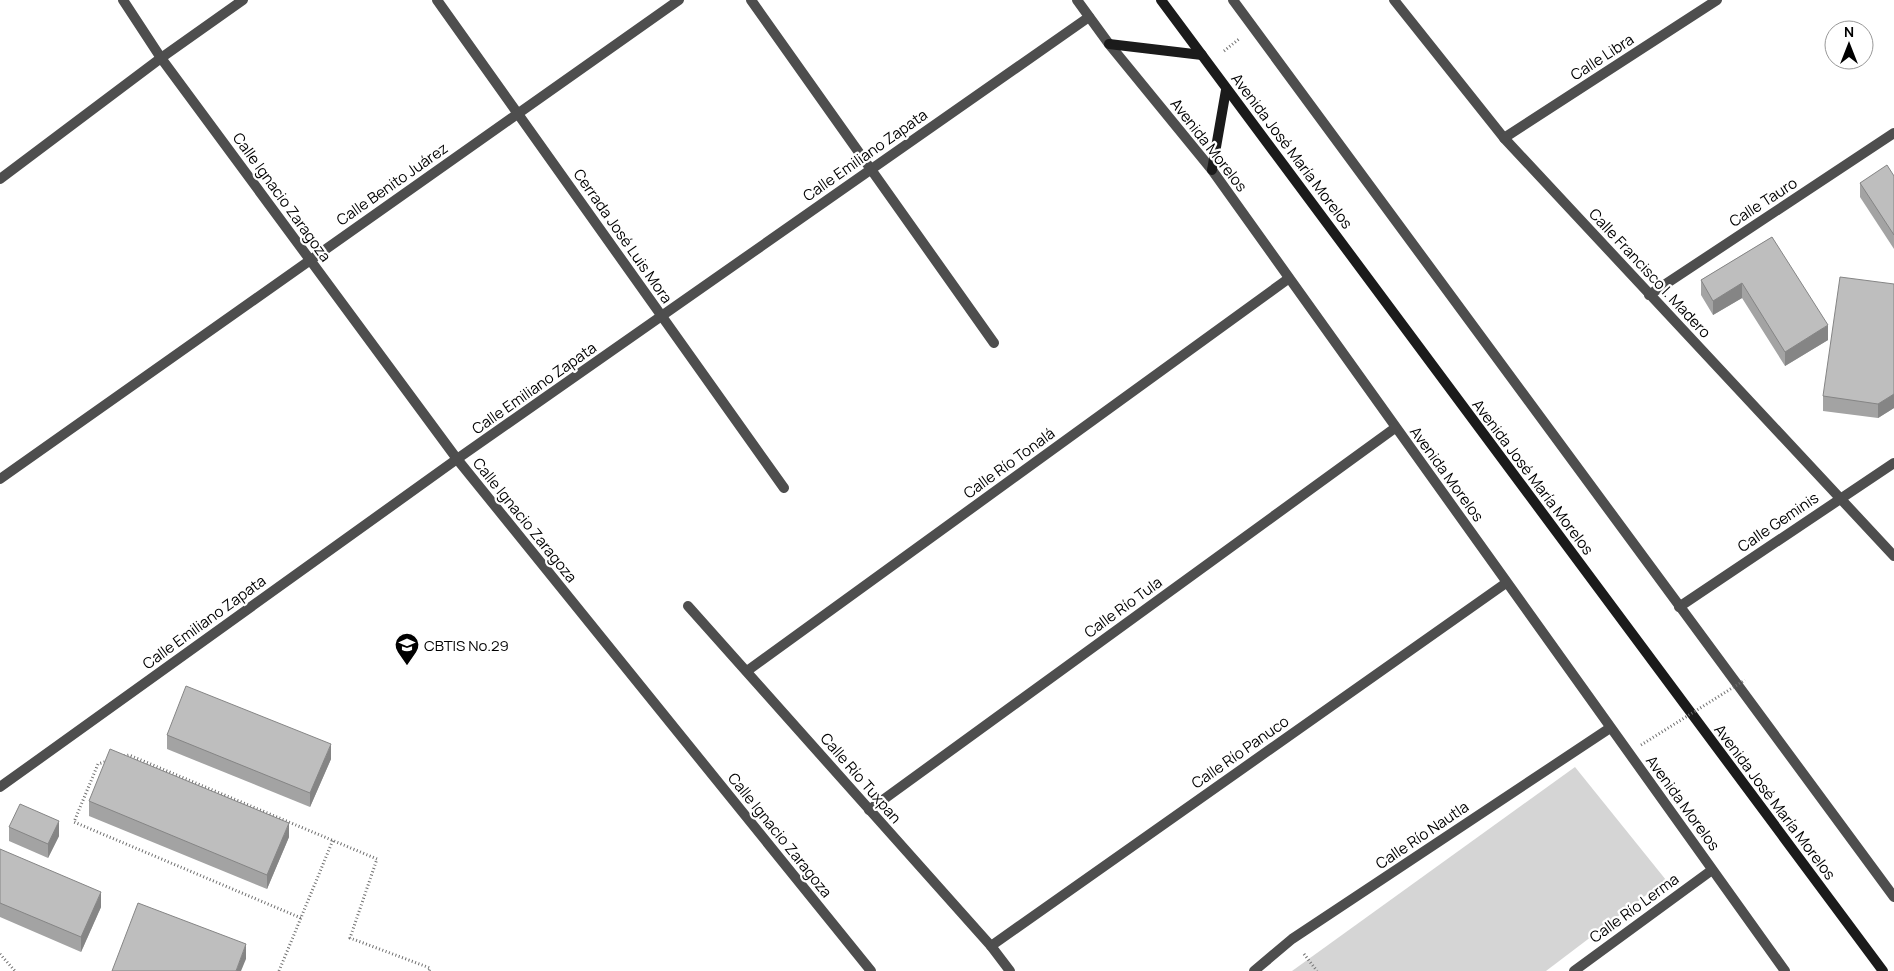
<svg xmlns="http://www.w3.org/2000/svg" width="1894" height="971" font-family="Manrope,sans-serif">
  <style>
    .park { fill: #d5d5d5 }
    .lines { fill: none; stroke-linecap: round; stroke-linejoin: round }
    .path { stroke: #707070; stroke-width: 3; stroke-dasharray: 1 2.5; stroke-linecap: butt }
    .street { stroke: #4e4e4e; stroke-width: 10 }
    .secondary { stroke: #1b1b1b; stroke-width: 10 }
    .path-bridge { stroke: #707070; stroke-width: 3; stroke-dasharray: 1 2.5; stroke-linecap: butt }
    .wall { fill: #a3a3a3 }
    .shaded-wall { fill: #858585 }
    .building { fill: #bebebe; stroke: #858585 }
    .labels { text-anchor: middle; dominant-baseline: central; stroke-width: 4.5; stroke-linejoin: round; paint-order: stroke }
    .street-label { font-size: 15px; fill: #000; stroke: #fff }
    .poi-label { font-size: 15px; fill: #000; stroke: #fff; text-anchor: start }
  </style>
  <rect width="100%" height="100%" fill="#fff"/>
  <polygon class="park" points="1575,767 1666,880 1546,971 1292,971"/>
  <g class="lines">
    <g class="path">
      <polyline points="1224,51 1239,39"/>
      <polyline points="124,756 129,755 377,859 350,938 430,968 429,971"/>
      <polyline points="108,761 98,764 74,822 301,918"/>
      <polyline points="0,954 15,971"/>
      <polyline points="1304,954 1317,971"/>
      <polyline points="279,971 333,840"/>
    </g>
    <g class="street">
      <polyline points="123,0 161,58 457,459 871,971"/>
      <polyline points="437,0 784,488"/>
      <polyline points="751,0 994,343"/>
      <polyline points="1077,0 1109,44 1212,170 1785,971"/>
      <polyline points="1233,0 1894,897"/>
      <polyline points="1394,0 1504,138 1894,556"/>
      <polyline points="1504,138 1717,0"/>
      <polyline points="0,179 161,58 243,0"/>
      <polyline points="1649,295 1894,133"/>
      <polyline points="0,479 679,0"/>
      <polyline points="688,606 991,946 1010,971"/>
      <polyline points="1679,607 1894,463"/>
      <polyline points="747,671 1288,279"/>
      <polyline points="0,787 457,459 1089,17"/>
      <polyline points="869,810 1395,428"/>
      <polyline points="991,946 1506,583"/>
      <polyline points="1254,971 1292,939 1610,728"/>
      <polyline points="1574,971 1712,870"/>
    </g>
    <g class="secondary">
      <polyline points="1161,0 1883,971"/>
      <polyline points="1109,44 1202,55"/>
      <polyline points="1212,170 1226,90"/>
    </g>
    <polyline class="path-bridge" points="1641,745 1745,680"/>
  </g>
  <g class="wall">
    <polygon points="1894,176 1894,249 1860,197 1860,183"/>
    <polygon points="1772,237 1828,340 1785,366 1742,298 1713,315 1701,295 1701,280"/>
    <polygon points="1894,284 1894,408 1878,418 1823,411 1823,396"/>
    <polygon points="167,735 331,759 310,807 167,749"/>
    <polygon points="89,801 289,837 267,889 89,816"/>
    <polygon points="9,827 59,836 48,858 9,841"/>
    <polygon points="0,849 101,907 81,952 0,917"/>
  </g>
  <g class="shaded-wall">
    <polygon points="1742,283 1742,298 1713,315 1713,301"/>
    <polygon points="1828,325 1828,340 1785,366 1785,352"/>
    <polygon points="1894,394 1894,408 1878,418 1878,404"/>
    <polygon points="331,744 331,759 310,807 310,793"/>
    <polygon points="59,821 59,836 48,858 48,844"/>
    <polygon points="289,823 289,837 267,889 267,875"/>
    <polygon points="101,892 101,907 81,952 81,937"/>
    <polygon points="246,944 246,959 241,971 236,971"/>
  </g>
  <g class="building">
    <polygon points="1887,165 1894,176 1894,235 1860,183"/>
    <polygon points="1772,237 1828,325 1785,352 1742,283 1713,301 1701,280"/>
    <polygon points="1840,277 1894,284 1894,394 1878,404 1823,396"/>
    <polygon points="186,686 331,744 310,793 167,735"/>
    <polygon points="110,749 289,823 267,875 89,801"/>
    <polygon points="20,804 59,821 48,844 9,827"/>
    <polygon points="0,849 101,892 81,937 0,903"/>
    <polygon points="138,903 246,944 236,971 112,971"/>
  </g>
  <defs>
    <symbol id="school-pin" viewBox="-11 -11 22 30"><path d="M0 17L-7.5 6A9.5 9.5 0 1 1 7.5 6Z" fill="#000" stroke="#fff"/><path d="M0-5L7-2L0 1L-7-2ZM-4 1L0 2.5L4 1V4Q0 6-4 4Z" fill="#fff"/></symbol>
  </defs>
  <g fill-rule="evenodd">
    <use href="#school-pin" x="393" y="631" width="28" height="38"/>
  </g>
  <g class="labels">
    <g class="street-label">
      <text transform="translate(1602 57) rotate(-33)">Calle Libra</text>
      <text transform="translate(1209 145) rotate(52)">Avenida Morelos</text>
      <text transform="translate(1292 151) rotate(53)">Avenida José María Morelos</text>
      <text transform="translate(865 155) rotate(-35)">Calle Emiliano Zapata</text>
      <text transform="translate(392 184) rotate(-35)">Calle Benito Juárez</text>
      <text transform="translate(282 197) rotate(54)">Calle Ignacio Zaragoza</text>
      <text transform="translate(1763 202) rotate(-33)">Calle Tauro</text>
      <text transform="translate(623 236) rotate(55)">Cerrada José Luis Mora</text>
      <text transform="translate(1650 273) rotate(47)">Calle Francisco I. Madero</text>
      <text transform="translate(534 388) rotate(-35)">Calle Emiliano Zapata</text>
      <text transform="translate(1009 463) rotate(-36)">Calle Río Tonalá</text>
      <text transform="translate(1447 474) rotate(54)">Avenida Morelos</text>
      <text transform="translate(1533 477) rotate(53)">Avenida José María Morelos</text>
      <text transform="translate(525 520) rotate(51)">Calle Ignacio Zaragoza</text>
      <text transform="translate(1778 522) rotate(-34)">Calle Geminis</text>
      <text transform="translate(1123 607) rotate(-36)">Calle Río Tula</text>
      <text transform="translate(204 622) rotate(-36)">Calle Emiliano Zapata</text>
      <text transform="translate(1240 752) rotate(-35)">Calle Río Panuco</text>
      <text transform="translate(861 778) rotate(49)">Calle Río Tuxpan</text>
      <text transform="translate(1775 802) rotate(53)">Avenida José María Morelos</text>
      <text transform="translate(1683 803) rotate(54)">Avenida Morelos</text>
      <text transform="translate(780 835) rotate(51)">Calle Ignacio Zaragoza</text>
      <text transform="translate(1422 835) rotate(-34)">Calle Río Nautla</text>
      <text transform="translate(1634 908) rotate(-36)">Calle Río Lerma</text>
    </g>
    <g class="poi-label">
      <text x="424" y="645">CBTIS No.29</text>
    </g>
  </g>
  <g transform="translate(1849 45)"><circle r="24" fill="#ffffff" stroke="#999999"/>
  <path d="M0-4L9 19L0 12L-9 19Z" fill="#000000"/>
  <text y="-8" font-size="14" font-weight="bold" text-anchor="middle" fill="#000000">N</text>
  </g>
</svg>
